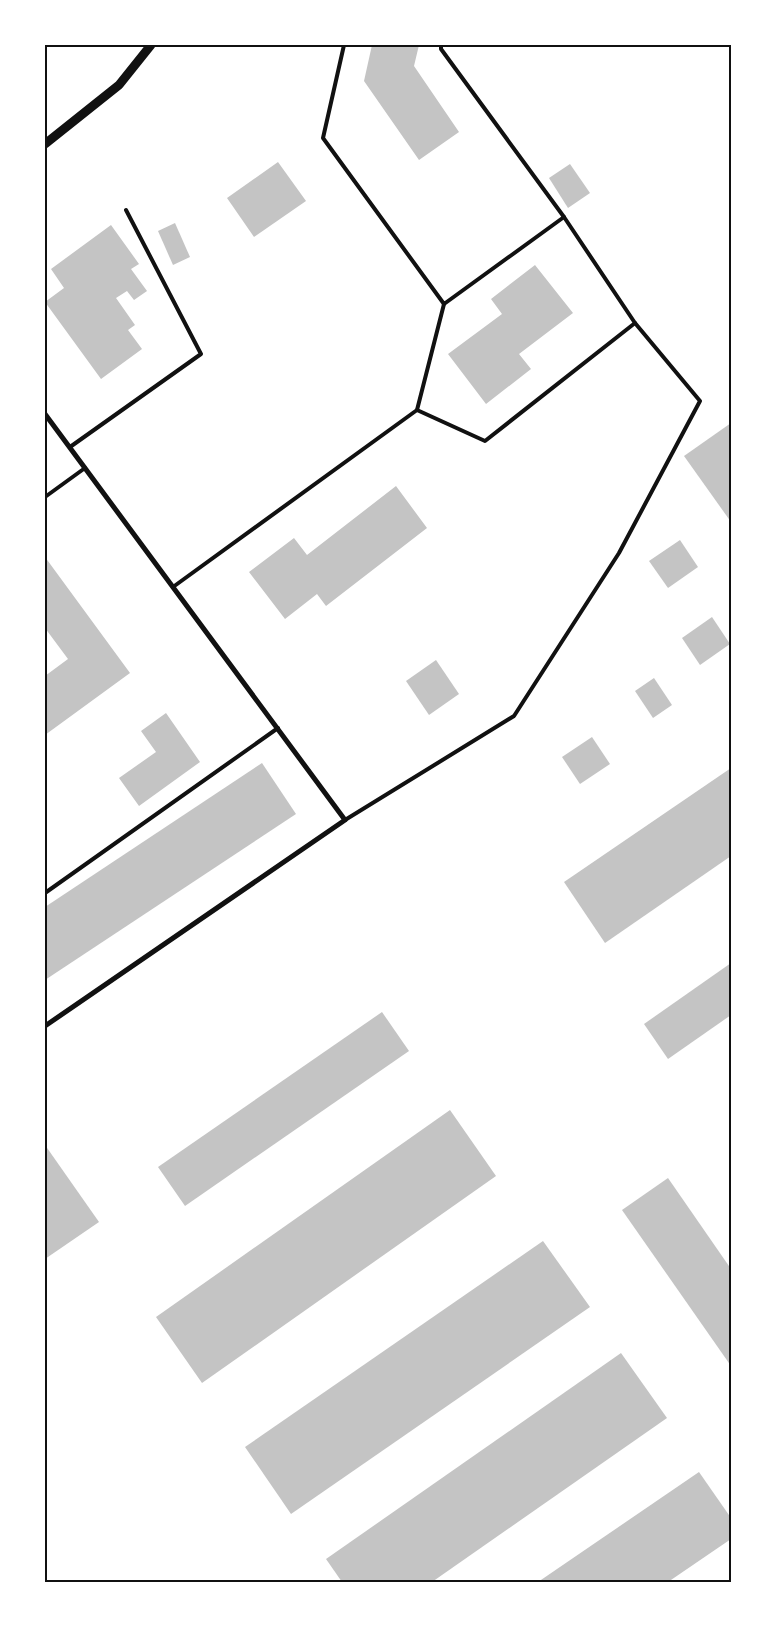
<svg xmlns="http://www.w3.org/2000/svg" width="776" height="1627" font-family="'Sofia Sans Condensed',sans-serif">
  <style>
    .building { fill: #c4c4c4 }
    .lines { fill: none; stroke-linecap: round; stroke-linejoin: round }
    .service { stroke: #111; stroke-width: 4 }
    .minor { stroke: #111; stroke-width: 5 }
    .tertiary { stroke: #111; stroke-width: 9 }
    .neatline { fill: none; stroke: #111; stroke-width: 2 }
  </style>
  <rect width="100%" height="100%" fill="#fff"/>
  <g class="building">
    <polygon points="372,45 419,45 414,66 459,132 419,160 364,81"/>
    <polygon points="278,162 306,201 254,237 227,198"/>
    <polygon points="570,164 590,193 568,208 549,178"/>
    <polygon points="175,223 190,257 173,265 158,231"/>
    <polygon points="111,225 139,264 131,269 147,291 134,300 127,291 116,298 135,325 128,330 142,349 101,379 45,302 64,288 51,269"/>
    <polygon points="535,265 573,313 519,354 531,369 486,404 448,354 502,314 491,299"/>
    <polygon points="731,423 731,522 684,456"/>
    <polygon points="396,486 427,528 326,606 317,594 285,619 249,572 294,538 307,555"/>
    <polygon points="680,540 698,567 668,588 649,561"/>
    <polygon points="45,557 130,673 45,735 45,676 68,659 45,628"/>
    <polygon points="712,617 730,644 700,665 682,638"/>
    <polygon points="436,660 459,694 429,715 406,681"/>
    <polygon points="654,678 672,705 653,718 635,691"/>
    <polygon points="166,713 200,762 139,806 119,778 156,752 141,731"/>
    <polygon points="592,737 610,764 580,784 562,757"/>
    <polygon points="262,763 296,814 45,980 45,907"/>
    <polygon points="731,768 731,856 605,943 564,882"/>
    <polygon points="731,963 731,1015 668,1059 644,1024"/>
    <polygon points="382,1012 409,1051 185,1206 158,1167"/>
    <polygon points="450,1110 496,1176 202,1383 156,1317"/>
    <polygon points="45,1145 99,1222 45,1259"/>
    <polygon points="668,1178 731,1269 731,1366 622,1210"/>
    <polygon points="543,1241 590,1307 291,1514 245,1447"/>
    <polygon points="621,1353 667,1418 432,1582 342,1582 326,1559"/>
    <polygon points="699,1472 731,1518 731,1539 668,1582 538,1582"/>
  </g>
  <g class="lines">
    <g class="service">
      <polyline points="344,45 323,138 444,304 564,217 441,49 441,45"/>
      <polyline points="444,304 417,410 485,441 635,323"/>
      <polyline points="70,447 201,354 126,210"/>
      <polyline points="45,497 85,468"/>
      <polyline points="173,587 417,410"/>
      <polyline points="345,820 514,716 619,553 700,401 635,323 564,217"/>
      <polyline points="45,893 278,728"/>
    </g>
    <polyline class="minor" points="45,414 345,820 45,1026"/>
    <polyline class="tertiary" points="45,144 119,85 151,45"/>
  </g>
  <rect width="776" height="1627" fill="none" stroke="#ffffff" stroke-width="92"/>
  <rect x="46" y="46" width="684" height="1535" class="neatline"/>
</svg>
